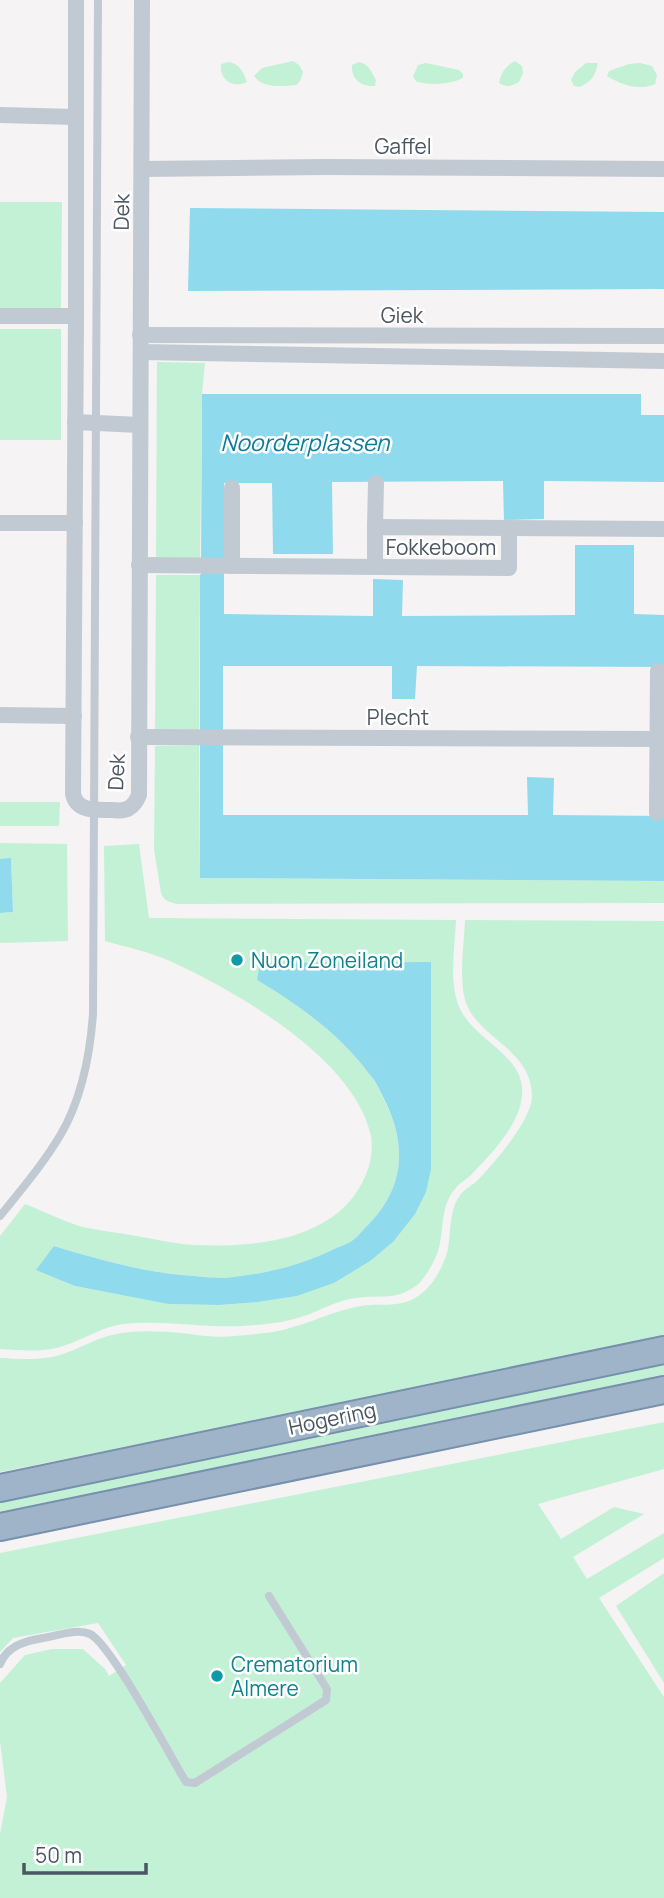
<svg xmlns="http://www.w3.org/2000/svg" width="664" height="1898" font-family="Manrope,sans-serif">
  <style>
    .green { fill: #c3f1d5; fill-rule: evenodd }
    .water { fill: #90daee }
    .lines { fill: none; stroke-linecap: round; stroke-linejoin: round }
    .trunk-casing { stroke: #7690ad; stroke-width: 30 }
    .service { stroke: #c1cad2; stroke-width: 8 }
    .minor { stroke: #c1cad2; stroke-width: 16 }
    .trunk { stroke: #9fb4c9; stroke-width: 26 }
    .culture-dot { fill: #0f9aa8; stroke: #fff; stroke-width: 2.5 }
    .labels { text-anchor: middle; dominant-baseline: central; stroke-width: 5; stroke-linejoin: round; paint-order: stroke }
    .street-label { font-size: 21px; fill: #4a5661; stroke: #fff }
    .culture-label { font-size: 21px; fill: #0d838f; stroke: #fff; text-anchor: start }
    .water-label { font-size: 23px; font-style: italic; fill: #0c7c9b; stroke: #fff }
  </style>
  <rect width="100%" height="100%" fill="#f5f3f3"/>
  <g class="green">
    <path d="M293 61 299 65 303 72 301 79 297 85C282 86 263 89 254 76L262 68Z"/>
    <path d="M515 61 522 66 523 73 519 82C511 86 507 88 499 83 501 72 506 66 515 61Z"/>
    <path d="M229 62C241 65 243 72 247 82 232 89 219 79 221 64Z"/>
    <path d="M359 62C369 64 371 71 376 80L375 86C361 87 351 79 352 65Z"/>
    <path d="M426 63 459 70 463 74V78C448 85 433 85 417 82L413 77 418 65Z"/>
    <path d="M586 63H598C595 76 592 81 580 87L574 86 571 80 575 72Z"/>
    <path d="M640 63 652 66 657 75 655 84C640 91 621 85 607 76L609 71 629 64Z"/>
    <polygon points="0,202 62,202 61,308 0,308"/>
    <rect x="0" y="329" width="61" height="111"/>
    <polygon points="157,362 205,363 202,394 200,560 156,560"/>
    <polygon points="156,575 200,575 199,731 155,731"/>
    <path d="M199 745 200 878 664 881V903L177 904C169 902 164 901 161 893L154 849 155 746Z"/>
    <polygon points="0,802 60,802 59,826 0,826"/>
    <polygon points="0,843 67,844 68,941 0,943 0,913 13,912 11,859 0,859"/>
    <path d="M139 844 149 918 456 920C455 946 449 978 458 1004 472 1042 526 1053 522 1096 519 1126 491 1154 471 1175 466 1180 459 1183 455 1189 439 1207 445 1233 437 1254 434 1261 431 1267 427 1273 424 1277 421 1282 417 1285 394 1302 381 1294 356 1298 338 1300 323 1309 307 1315 290 1321 272 1324 255 1325 210 1330 167 1319 123 1324 101 1327 83 1340 63 1346 43 1353 21 1350 0 1349V1236L25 1204C43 1211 61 1220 79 1226 97 1231 118 1232 136 1236 155 1239 175 1244 194 1245 248 1247 318 1243 354 1196 367 1178 376 1154 370 1132 351 1057 236 991 170 961 150 952 126 947 105 941L104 846ZM430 962 431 1169 393 1242 370 1260 334 1283 297 1296 258 1302 219 1305 168 1304 75 1286 54 1246C100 1260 147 1273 195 1276 205 1277 216 1278 227 1278 264 1274 300 1266 334 1249 340 1246 348 1244 353 1240 359 1236 363 1229 368 1225 407 1185 407 1141 381 1094 378 1087 375 1081 370 1075 341 1035 299 1005 257 980Z"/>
    <path d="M465 920 664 921V1340L0 1472V1358C21 1359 43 1361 63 1354 79 1349 97 1338 112 1335 133 1330 158 1331 180 1333 189 1333 198 1336 207 1336 225 1338 246 1335 265 1333 298 1330 327 1312 361 1306 383 1302 400 1310 421 1294 434 1284 444 1265 448 1249 451 1231 449 1209 461 1194 466 1188 473 1185 478 1180 494 1163 531 1121 532 1097 532 1048 477 1039 465 1000 459 977 464 944 465 920Z"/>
    <polygon points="664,1358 664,1381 0,1518 0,1498"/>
    <polygon points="664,1422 664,1469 538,1504 561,1539 614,1507 644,1514 573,1557 587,1579 664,1533 664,1558 599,1598 664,1697 664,1898 0,1898 0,1834 7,1797 0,1741 0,1683 25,1655 52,1649 83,1649 105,1669 109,1676 126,1665 98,1623 13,1638 0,1652 0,1553"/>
    <polygon points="664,1573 664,1683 616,1606"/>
  </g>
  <g class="water">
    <polygon points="190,208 664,212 664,289 188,291"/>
    <polygon points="202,394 641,394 641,415 664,415 664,482 544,481 544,519 504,520 503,481 332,482 333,554 273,554 272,483 224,483 224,614 373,616 373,579 403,580 402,616 575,615 575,545 634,545 634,614 664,615 664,667 417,666 415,699 392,699 392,666 223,666 223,815 528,815 527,777 554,778 553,815 664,816 664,881 200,878 200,575 201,574"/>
    <polygon points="11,858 13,912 0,913 0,859"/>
    <path d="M431 962V1169L426 1192 415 1214 393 1242 370 1261 334 1283 297 1296 258 1302 219 1305 168 1304 75 1286 36 1270 54 1246C100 1260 146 1273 194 1276 205 1277 216 1278 226 1278 264 1274 300 1266 334 1249 340 1246 348 1244 353 1240 359 1236 363 1229 368 1225 407 1185 407 1141 381 1093 378 1087 375 1080 370 1075 341 1035 299 1005 257 980L260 963Z"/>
  </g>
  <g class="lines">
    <defs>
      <g id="trunk">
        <polyline points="0,1488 664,1350"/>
        <polyline points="0,1527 664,1390"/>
      </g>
    </defs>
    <use href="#trunk" class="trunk-casing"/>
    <g class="service">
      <path d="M0 1216C21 1190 44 1163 61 1134 82 1098 90 1055 93 1014L98 0"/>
      <path d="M0 1664C7 1646 25 1641 43 1638 57 1636 77 1628 90 1634 111 1644 170 1756 186 1782L195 1783 326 1700 327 1689 269 1596"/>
    </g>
    <g class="minor">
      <path d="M76 0V316L73 794C77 812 96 810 111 810 117 810 123 812 129 808 134 805 137 800 139 795L142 0"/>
      <polyline points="0,115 75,117"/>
      <polyline points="142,169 326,167 664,169"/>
      <polyline points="0,316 76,316"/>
      <polyline points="140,335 664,336"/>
      <polyline points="141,352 664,361"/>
      <polyline points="75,422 140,425"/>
      <polyline points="0,523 75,523"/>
      <polyline points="375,527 376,483"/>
      <polyline points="139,565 509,568 509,528"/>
      <polyline points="232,566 232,488"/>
      <polyline points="375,567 375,527 664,529"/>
      <polyline points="0,715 74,716"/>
      <polyline points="138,737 664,739"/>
      <polyline points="657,813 658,671"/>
    </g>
    <use href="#trunk" class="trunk"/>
  </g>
  <g class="culture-dot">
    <circle cx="237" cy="960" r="7"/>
    <circle cx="217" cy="1676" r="7"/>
  </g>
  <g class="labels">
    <g class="street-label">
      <text x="403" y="146">Gaffel</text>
      <text transform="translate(121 212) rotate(-89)">Dek</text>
      <text x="402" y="315">Giek</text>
      <text x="441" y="547">Fokkeboom</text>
      <text x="398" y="717">Plecht</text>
      <text transform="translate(116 772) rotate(-87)">Dek</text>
      <text transform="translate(332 1418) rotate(-12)">Hogering</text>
    </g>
    <g class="culture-label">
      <text x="251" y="960">Nuon Zoneiland</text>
      <text x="231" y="1664">Crematorium<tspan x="231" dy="24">Almere</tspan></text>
    </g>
    <g class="water-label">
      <text x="305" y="442">Noorderplassen</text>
    </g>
  </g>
  <path d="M24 1863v10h122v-10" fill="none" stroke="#4a5661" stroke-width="3.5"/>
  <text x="35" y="1863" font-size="21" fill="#4a5661" stroke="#ffffff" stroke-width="5" paint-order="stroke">50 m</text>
</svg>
